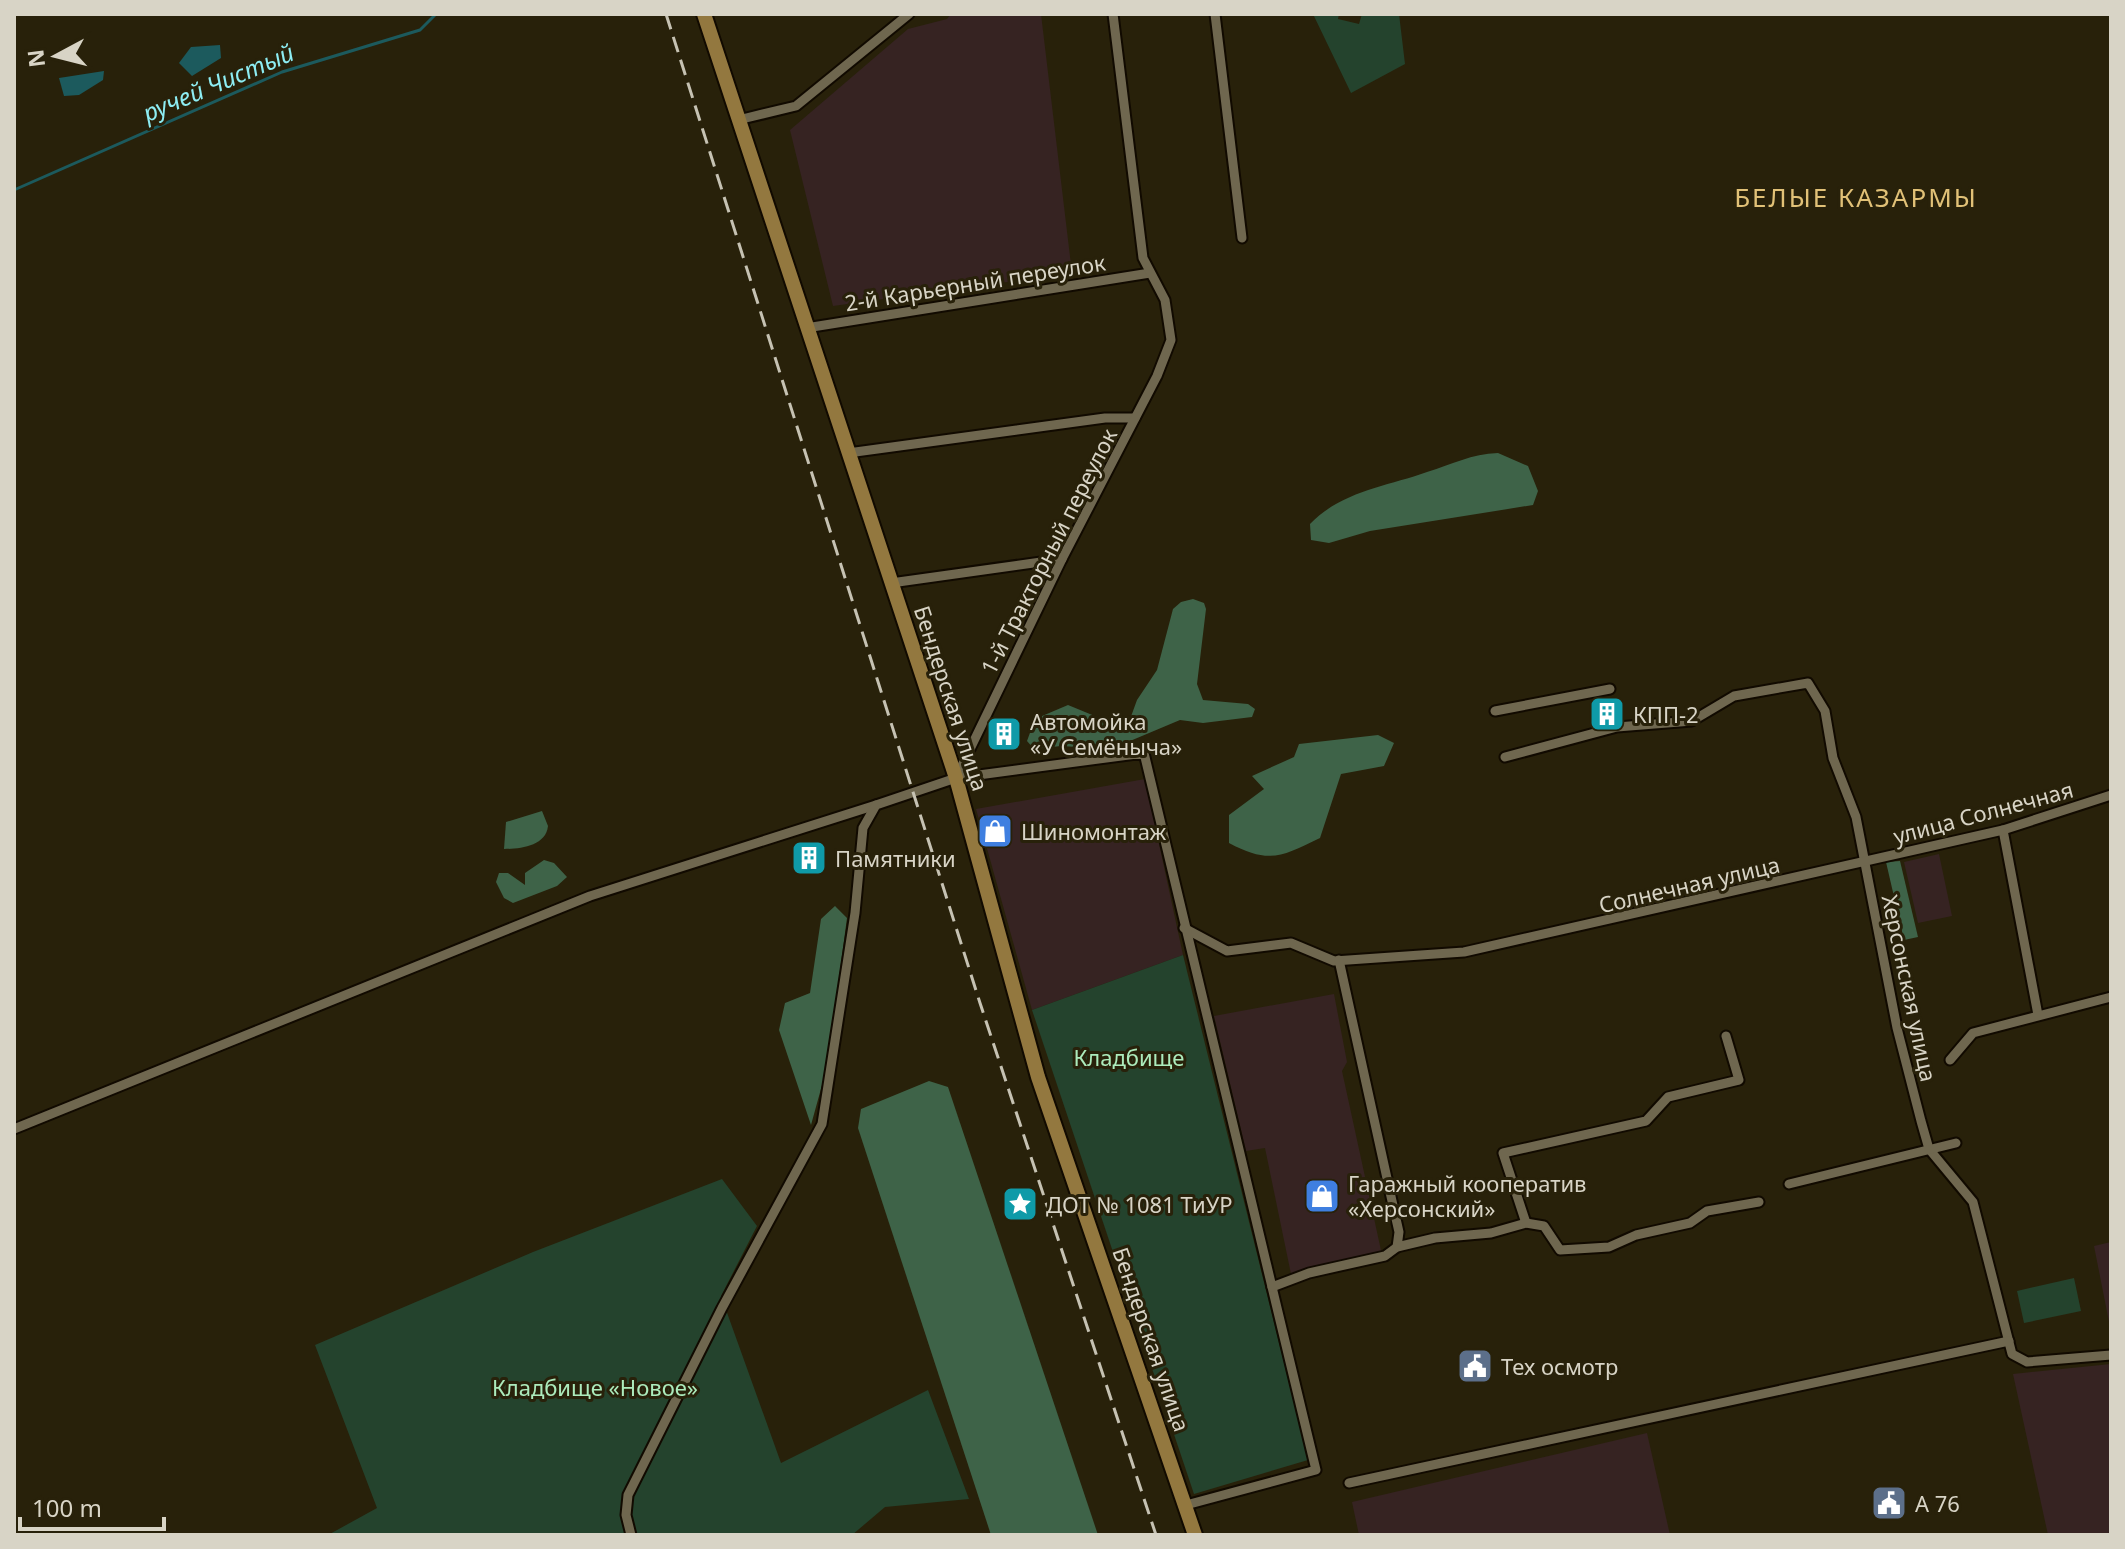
<svg xmlns="http://www.w3.org/2000/svg" width="2125" height="1549" font-family="'Noto Sans',sans-serif">
  <style>
    .industrial { fill: #362322 }
    .green { fill: #24432d }
    .forest { fill: #3e6348 }
    .water { fill: #1c5a5d }
    .lines { fill: none; stroke-linecap: round; stroke-linejoin: round }
    .stream { stroke: #1c5a5d; stroke-width: 3 }
    .street-casing { stroke: #110a00; stroke-width: 13 }
    .primary-casing { stroke: #110a00; stroke-width: 18 }
    .street { stroke: #6f674f; stroke-width: 9 }
    .primary { stroke: #93783f; stroke-width: 14 }
    .rail { stroke: #c6c2b3; stroke-width: 3; stroke-dasharray: 16 8; stroke-linecap: butt }
    .labels { text-anchor: middle; dominant-baseline: central; stroke-width: 6; stroke-linejoin: round; paint-order: stroke }
    .street-label { font-size: 22px; fill: #d8d4c6; stroke: #28210a }
    .poi-label { font-size: 22px; fill: #d8d4c6; stroke: #28210a; text-anchor: start }
    .park-label { font-size: 22px; fill: #acebbc; stroke: #28210a }
    .water-label { font-size: 24px; font-style: italic; fill: #8dedf3; stroke: #28210a }
    .quarter-label { font-size: 26px; letter-spacing: 2px; fill: #e1c177; stroke: #28210a }
  </style>
  <rect width="100%" height="100%" fill="#28210a"/>
  <g class="industrial">
    <polygon points="951,14 1041,14 1072,273 833,306 790,130 908,29 947,19"/>
    <polygon points="1145,779 1183,955 1032,1010 976,809"/>
    <polygon points="1939,854 1952,916 1918,923 1904,862"/>
    <polygon points="1334,994 1347,1062 1342,1071 1382,1255 1291,1274 1265,1148 1246,1151 1214,1016"/>
    <polygon points="2111,1242 2111,1332 2094,1246"/>
    <polygon points="2111,1364 2111,1535 2048,1535 2013,1374"/>
    <polygon points="1647,1433 1670,1535 1359,1535 1352,1502"/>
  </g>
  <g class="green">
    <polygon points="1313,14 1339,14 1338,19 1359,24 1362,14 1399,14 1405,64 1351,93"/>
    <polygon points="1183,955 1308,1460 1194,1494 1032,1010"/>
    <polygon points="722,1179 757,1226 721,1296 781,1463 928,1390 969,1499 885,1507 852,1535 328,1535 377,1508 315,1345 533,1252"/>
    <polygon points="2074,1278 2081,1311 2024,1323 2017,1291"/>
  </g>
  <g class="forest">
    <path d="M1498 453 1528 466 1538 491 1533 505 1370 531 1329 543 1311 540 1310 524C1342 491 1385 487 1427 472 1453 464 1471 454 1498 453Z"/>
    <polygon points="1193,599 1204,603 1206,609 1197,684 1203,700 1248,704 1255,709 1252,717 1203,723 1180,720 1111,749 1061,746 1034,749 1027,741 1035,719 1068,705 1102,719 1129,722 1137,700 1157,670 1173,609 1181,602"/>
    <path d="M1378 735 1394 743 1384 766 1341 774 1320 838C1281 857 1269 864 1229 843V815L1264 789 1252 776 1294 757 1299 744Z"/>
    <path d="M542 811 548 826C546 846 520 849 504 849L506 822Z"/>
    <polygon points="544,860 554,863 567,877 557,886 513,903 504,898 496,882 499,873 508,873 525,885 525,873"/>
    <polygon points="1900,861 1918,937 1904,940 1886,862"/>
    <polygon points="835,906 847,918 827,1067 811,1125 779,1030 785,1003 810,993 821,919"/>
    <polygon points="929,1081 948,1087 1098,1535 991,1535 858,1128 861,1109"/>
  </g>
  <g class="water">
    <polygon points="220,45 221,58 192,76 179,63 191,47"/>
    <polygon points="104,71 103,80 79,95 64,96 59,78"/>
  </g>
  <g class="lines">
    <polyline class="stream" points="14,190 282,72 420,30 436,14"/>
    <defs>
      <g id="street">
        <polyline points="1215,14 1242,238"/>
        <polyline points="738,120 796,106 909,14"/>
        <polyline points="806,328 1150,273"/>
        <polyline points="848,453 1105,418 1135,418"/>
        <polyline points="891,583 1062,559"/>
        <polyline points="1495,711 1610,689"/>
        <polyline points="1505,757 1617,727 1692,721 1734,696 1808,683 1825,711 1833,758 1856,817 1897,1028 1921,1121 1929,1149 1973,1202 2012,1354 2027,1362 2111,1355"/>
        <polyline points="956,778 1062,559 1157,376 1171,340 1165,300 1143,258 1113,14"/>
        <polyline points="2003,830 2038,1015"/>
        <polyline points="1184,928 1227,951 1291,943 1334,961 1464,952 2003,830 2111,795"/>
        <polyline points="1339,960 1392,1201 1399,1232 1397,1247"/>
        <polyline points="1950,1060 1973,1033 2111,997"/>
        <polyline points="14,1129 590,896 876,805"/>
        <polyline points="1789,1184 1956,1143"/>
        <polyline points="1526,1223 1503,1153 1646,1121 1668,1097 1739,1080 1726,1036"/>
        <polyline points="1349,1483 2009,1341"/>
        <polyline points="1186,1505 1316,1470 1272,1287"/>
        <polyline points="631,1535 626,1515 628,1495 722,1308 822,1124 855,913 863,828 876,805 956,778 1144,753 1272,1287 1309,1273 1385,1256 1397,1247 1435,1238 1491,1233 1526,1223 1544,1226 1560,1250 1609,1247 1636,1235 1690,1223 1707,1211 1759,1202"/>
      </g>
      <polyline id="primary" points="704,14 956,778 1038,1077 1195,1535"/>
    </defs>
    <use href="#street" class="street-casing"/>
    <use href="#primary" class="primary-casing"/>
    <use href="#street" class="street"/>
    <use href="#primary" class="primary"/>
    <polyline class="rail" points="666,14 980,1003 1156,1535"/>
  </g>
  <defs>
    <symbol id="building-square" viewBox="-11 -11 22 22"><rect x="-9" y="-9" width="18" height="18" rx="4" fill="#0f9aa8" stroke="#28210a"/><path d="M-4-6H4V6H1V3H-1V6H-4ZM-2.5-4.3h1.7v1.8h-1.7ZM.8-4.3h1.7v1.8H.8ZM-2.5-1h1.7V.8h-1.7ZM.8-1h1.7V.8H.8Z" fill="#fff"/></symbol>
    <symbol id="shop-square" viewBox="-11 -11 22 22"><rect x="-9" y="-9" width="18" height="18" rx="4" fill="#3f7fe0" stroke="#28210a"/><path d="M-5-2.5h2.3a2.7 3.5 0 0 1 5.4 0H5L5.5 6h-11ZM-1.5-2.5h3a1.5 2.3 0 0 0-3 0Z" fill="#fff"/></symbol>
    <symbol id="sight-square" viewBox="-11 -11 22 22"><rect x="-9" y="-9" width="18" height="18" rx="4" fill="#0f9aa8" stroke="#28210a"/><path d="M0-6L1.8-2.2L6-1.7L2.9 1.2L3.7 5.4L0 3.3L-3.7 5.4L-2.9 1.2L-6-1.7L-1.8-2.2Z" fill="#fff"/></symbol>
    <symbol id="civic-square" viewBox="-11 -11 22 22"><rect x="-9" y="-9" width="18" height="18" rx="4" fill="#5c6f8a" stroke="#28210a"/><path d="M-.6-6.5H3V-4.5H.6V-3L4-1V1h2V6H-6V1h2V-1L-.6-3ZM-1.2 2.5V6h2.4V2.5Z" fill="#fff"/></symbol>
  </defs>
  <g fill-rule="evenodd">
    <use href="#building-square" x="1587" y="694" width="40" height="40"/>
    <use href="#building-square" x="984" y="714" width="40" height="40"/>
    <use href="#shop-square" x="975" y="811" width="40" height="40"/>
    <use href="#building-square" x="789" y="838" width="40" height="40"/>
    <use href="#shop-square" x="1302" y="1176" width="40" height="40"/>
    <use href="#sight-square" x="1000" y="1184" width="40" height="40"/>
    <use href="#civic-square" x="1455" y="1346" width="40" height="40"/>
    <use href="#civic-square" x="1869" y="1483" width="40" height="40"/>
  </g>
  <g class="labels">
    <g class="street-label">
      <text transform="translate(975 282) rotate(-9)">2-й Карьерный переулок</text>
      <text transform="translate(1048 551) rotate(-63)">1-й Тракторный переулок</text>
      <text transform="translate(952 698) rotate(72)">Бендерская улица</text>
      <text transform="translate(1983 812) rotate(-15)">улица Солнечная</text>
      <text transform="translate(1689 884) rotate(-13)">Солнечная улица</text>
      <text transform="translate(1910 988) rotate(78)">Херсонская улица</text>
      <text transform="translate(1152 1339) rotate(71)">Бендерская улица</text>
    </g>
    <g class="poi-label">
      <text x="1633" y="714">КПП-2</text>
      <text x="1030" y="721">Автомойка<tspan x="1030" dy="25">«У Семёныча»</tspan></text>
      <text x="1021" y="831">Шиномонтаж</text>
      <text x="835" y="858">Памятники</text>
      <text x="1348" y="1183">Гаражный кооператив<tspan x="1348" dy="25">«Херсонский»</tspan></text>
      <text x="1046" y="1204">ДОТ № 1081 ТиУР</text>
      <text x="1501" y="1366">Тех осмотр</text>
      <text x="1915" y="1503">А 76</text>
    </g>
    <g class="park-label">
      <text x="1129" y="1057">Кладбище</text>
      <text x="595" y="1387">Кладбище «Новое»</text>
    </g>
    <g class="water-label">
      <text transform="translate(218 82) rotate(-23)">ручей Чистый</text>
    </g>
    <g class="quarter-label">
      <text x="1856" y="197">БЕЛЫЕ КАЗАРМЫ</text>
    </g>
  </g>
  <rect width="2125" height="1549" fill="none" stroke="#d8d4c6" stroke-width="32"/>
  <g transform="translate(56 56) rotate(263)" stroke="#28210a" stroke-width="6" paint-order="stroke">
  <path d="M0-6L14 30L0 20L-14 30Z" fill="#d8d4c6"/>
  <text y="-12" font-size="22" font-weight="bold" text-anchor="middle" fill="#d8d4c6">N</text>
  </g>
  <path d="M20 1517v12h144v-12" fill="none" stroke="#d8d4c6" stroke-width="4"/>
  <text x="32" y="1517" font-size="24" fill="#d8d4c6" stroke="#28210a" stroke-width="6" paint-order="stroke">100 m</text>
</svg>
